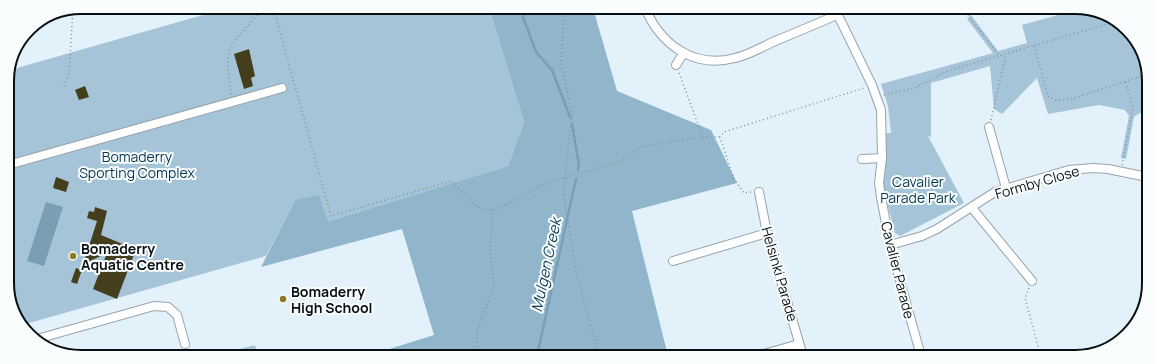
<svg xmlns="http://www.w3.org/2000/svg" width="1156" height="364" font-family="Manrope,sans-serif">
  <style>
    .green { fill: #a5c4d8 }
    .forest { fill: #91b6cc }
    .water { fill: #7a9eb4 }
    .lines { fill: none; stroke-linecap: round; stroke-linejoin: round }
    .stream { stroke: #7a9eb4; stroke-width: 2.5 }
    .building { fill: #453e1c }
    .minor-casing { stroke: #97a4ac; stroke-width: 10 }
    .path { stroke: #859096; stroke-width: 1.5; stroke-dasharray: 1 3; stroke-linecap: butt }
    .minor { stroke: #fff; stroke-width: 8 }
    .poi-dot { fill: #8c7a1f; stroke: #fafdfe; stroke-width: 1.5 }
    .labels { text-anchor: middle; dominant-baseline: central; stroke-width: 4; stroke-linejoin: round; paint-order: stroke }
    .park-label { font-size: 14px; fill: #02374e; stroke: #fafdfe }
    .street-label { font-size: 14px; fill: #090e10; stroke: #fafdfe }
    .poi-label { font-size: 14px; font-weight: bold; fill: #090e10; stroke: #fafdfe; text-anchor: start }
    .water-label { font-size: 15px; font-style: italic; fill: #093c54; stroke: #fafdfe }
    .rim { fill: none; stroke: #090e10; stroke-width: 2 }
  </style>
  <rect width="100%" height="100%" fill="#e3f1fa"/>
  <g class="green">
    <polygon points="231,7 489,8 524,122 508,166 328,223 295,200 266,256 22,325 8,297 7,77 10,70"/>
    <polygon points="1076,10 1094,10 1130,32 1148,67 1147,114 1140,113 1134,117 1126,159 1121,158 1129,116 1125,110 1099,105 1048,114 1037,78 1002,114 994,109 990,66 931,83 931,137 928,136 964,203 900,236 895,233 882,183 885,133 891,133 888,106 881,84 993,53 967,19 971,15 998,51 1027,43 1022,25"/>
    <polygon points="255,345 258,355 221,355 221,354"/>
  </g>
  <polygon class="forest" points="489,8 593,8 617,91 711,130 737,183 632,211 668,356 370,355 434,335 402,229 261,267 295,200 319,195 328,222 508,166 524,122"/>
  <polygon class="water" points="46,202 63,207 44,266 27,261"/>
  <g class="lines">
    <g class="stream">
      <polyline points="524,8 523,17 536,52 552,70 570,117"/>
      <polyline points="572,124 579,165 578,170"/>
      <polyline points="537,356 576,179"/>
    </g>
  </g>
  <g class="building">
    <polygon points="249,49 255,76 251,78 253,86 244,89 234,54"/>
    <polygon points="85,86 89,97 79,100 75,90"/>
    <polygon points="56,177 69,182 66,192 53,188"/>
    <polygon points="95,207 107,211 101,235 125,245 124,247 135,252 117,299 93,289 107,253 90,261 85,259 97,221 87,218 89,211 94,212"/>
    <polygon points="76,268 82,270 77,284 71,282"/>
  </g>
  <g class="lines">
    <defs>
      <g id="minor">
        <path d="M645 8C661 45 694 69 735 58 749 55 762 47 775 41 795 33 816 24 837 15"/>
        <polyline points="835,9 872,85 881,110 882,158 879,183 881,197 890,245 921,356"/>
        <polyline points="676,65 683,54"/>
        <polyline points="989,127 1006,188"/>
        <polyline points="862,159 882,158"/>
        <polyline points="8,165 282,88"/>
        <polyline points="759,192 767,233 803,356"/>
        <polyline points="972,208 1032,281"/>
        <polyline points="890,245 922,236 937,229 995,192 1069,170 1093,168 1108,169 1147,177"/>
        <polyline points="673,261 767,233"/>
        <polyline points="37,339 154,306 168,307 177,315 185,344"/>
        <polyline points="757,356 799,344"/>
      </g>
    </defs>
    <use href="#minor" class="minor-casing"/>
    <g class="path">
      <polyline points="273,7 331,216 451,181 474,204 485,211 500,208 542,185 620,161 641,147 703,137"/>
      <polyline points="564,8 561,64 572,113 565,178 564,198 567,215"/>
      <polyline points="963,9 999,55"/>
      <polyline points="1034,46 1048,96 1056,100 1072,99 1148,74"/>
      <polyline points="679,73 703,137 720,137"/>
      <polyline points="64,86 69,74 73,9"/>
      <path d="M231 94C230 81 226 66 229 53 233 37 254 22 263 7"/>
      <polyline points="884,95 915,88 947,71 1114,22"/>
      <polyline points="991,120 1006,54"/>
      <polyline points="1122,165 1133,108 1125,81"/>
      <polyline points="751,192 744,193 734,179 720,137 724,132 864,88"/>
      <polyline points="568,223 576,273 600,356"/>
      <polyline points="1029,288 1025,298 1041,357"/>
      <polyline points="477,355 477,332 494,284 490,249 493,210"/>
    </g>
    <use href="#minor" class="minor"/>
  </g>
  <g class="poi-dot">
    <circle cx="73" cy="256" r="4"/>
    <circle cx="283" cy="299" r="4"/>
  </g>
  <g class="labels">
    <g class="park-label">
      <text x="137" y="156">Bomaderry<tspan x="137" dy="16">Sporting Complex</tspan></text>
      <text x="918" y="181">Cavalier<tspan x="918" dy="16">Parade Park</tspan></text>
    </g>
    <g class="street-label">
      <text transform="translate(1037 182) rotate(-16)">Formby Close</text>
      <text transform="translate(898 270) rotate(76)">Cavalier Parade</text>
      <text transform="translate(780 274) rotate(74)">Helsinki Parade</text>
    </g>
    <g class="poi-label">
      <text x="81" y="248">Bomaderry<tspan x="81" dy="16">Aquatic Centre</tspan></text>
      <text x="291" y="291">Bomaderry<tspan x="291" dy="16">High School</tspan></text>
    </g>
    <g class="water-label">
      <text transform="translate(546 265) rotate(-78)">Mulgen Creek</text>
    </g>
  </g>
  <path d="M0 0H1156V364H0ZM81 14H1075A67 67 0 0 1 1142 81V283A67 67 0 0 1 1075 350H81A67 67 0 0 1 14 283V81A67 67 0 0 1 81 14Z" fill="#fafdfe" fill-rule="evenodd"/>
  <path class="rim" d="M81 14H1075A67 67 0 0 1 1142 81V283A67 67 0 0 1 1075 350H81A67 67 0 0 1 14 283V81A67 67 0 0 1 81 14Z"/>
</svg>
